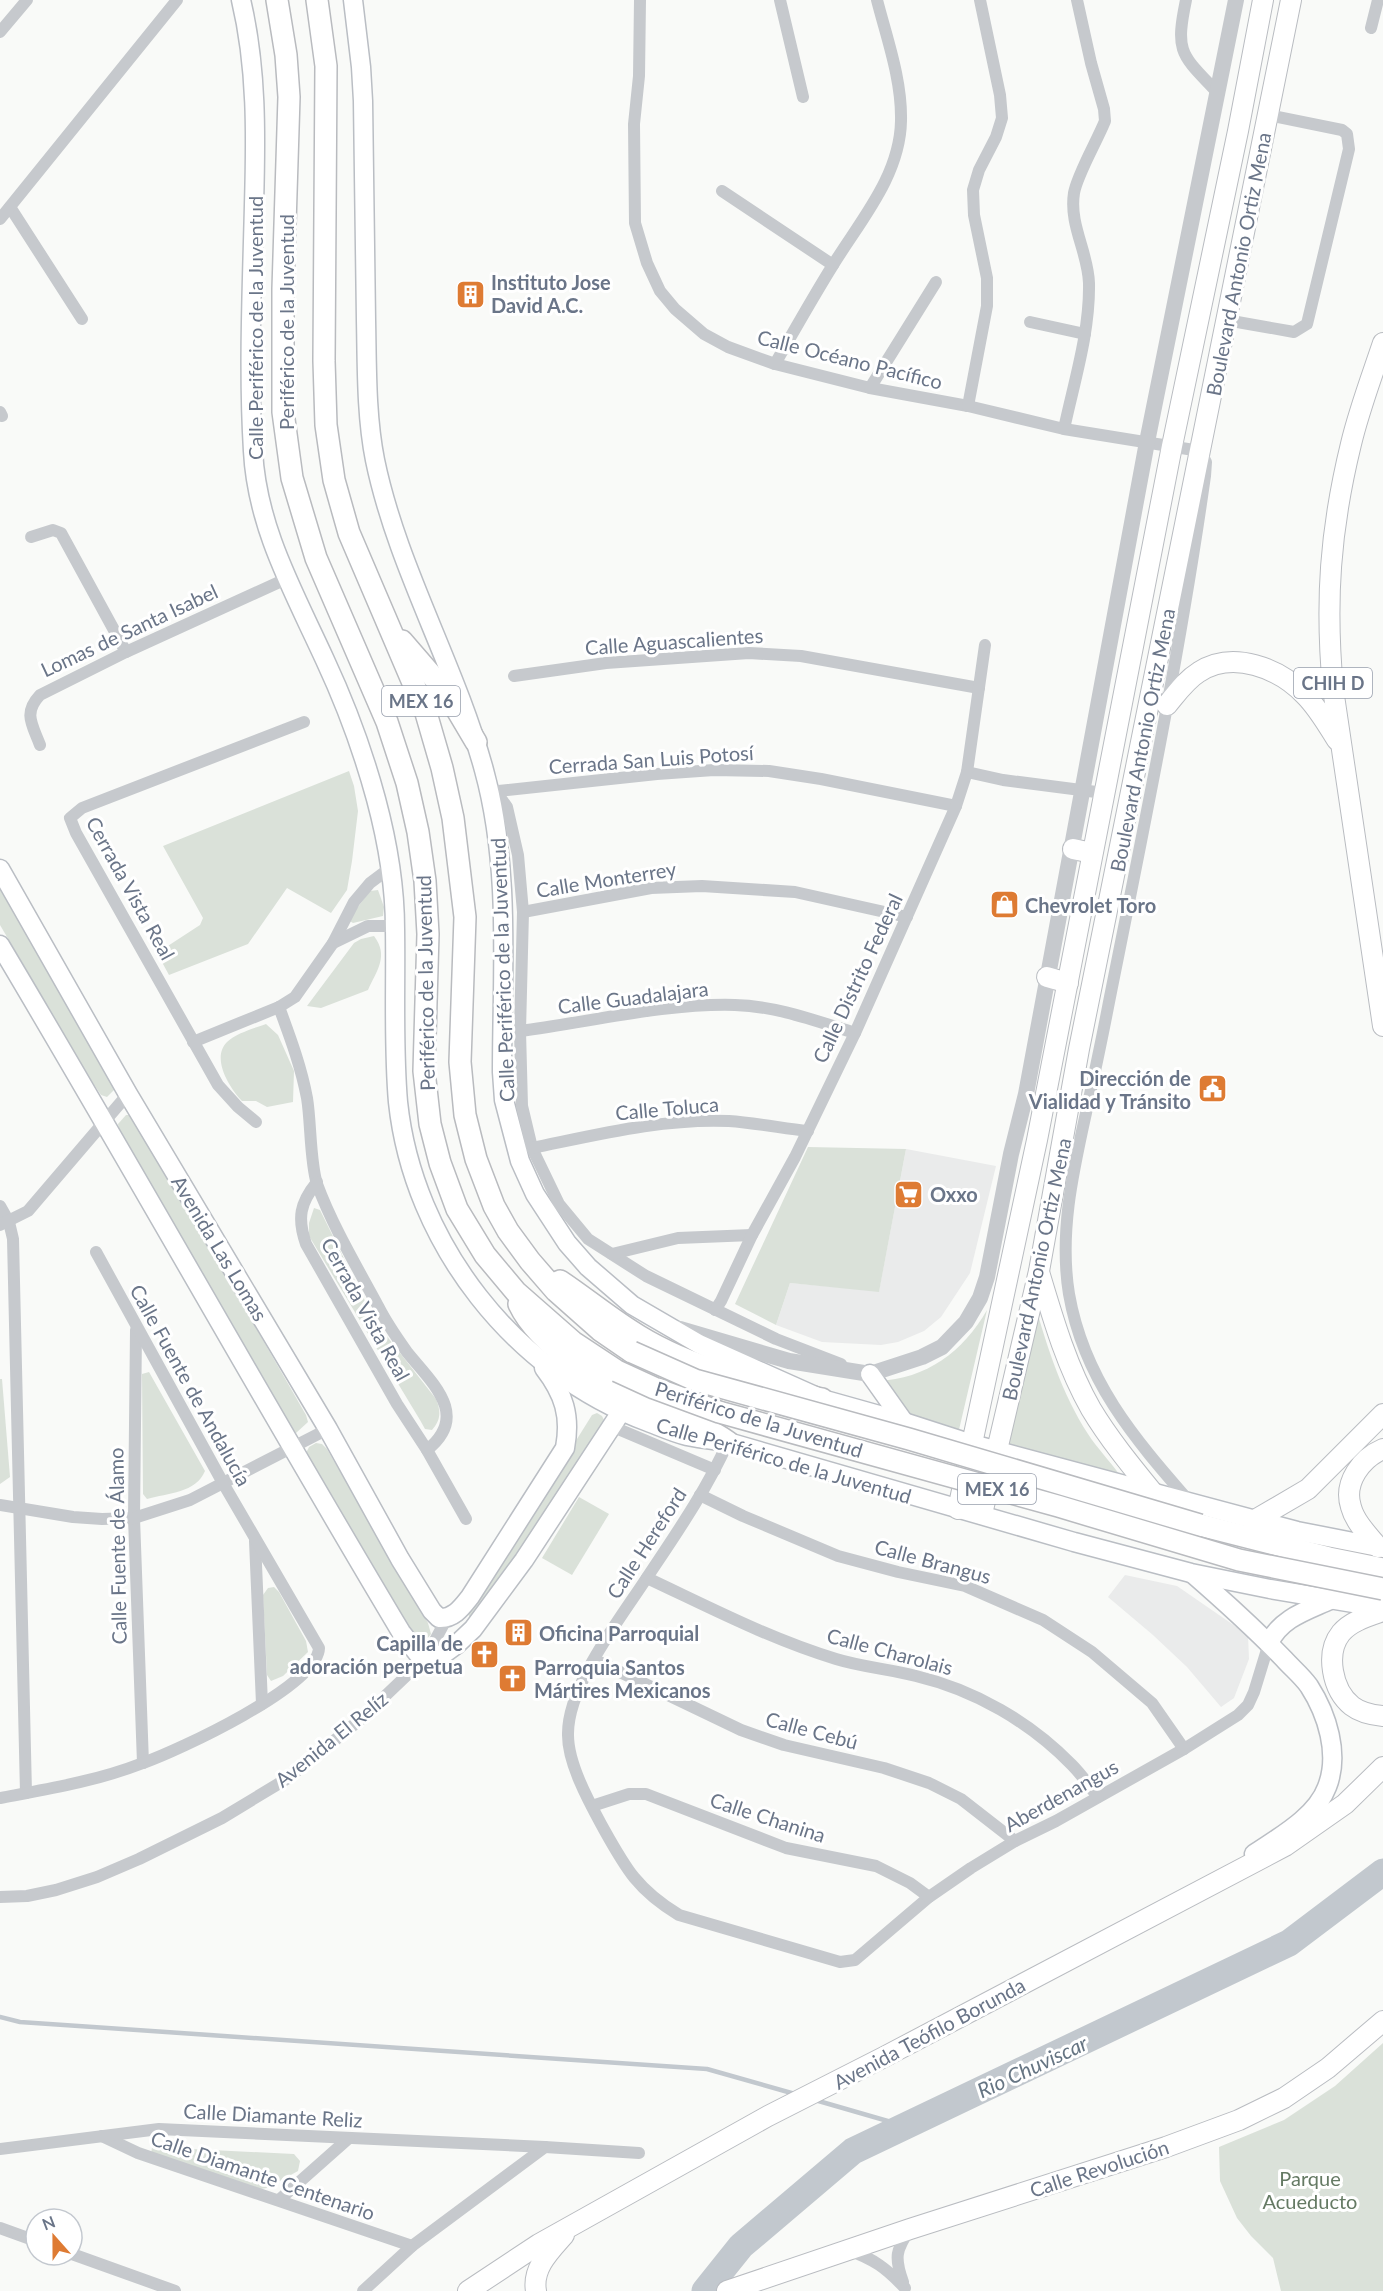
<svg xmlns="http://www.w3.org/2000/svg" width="1383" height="2291" font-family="Lato,sans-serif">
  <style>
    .built { fill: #eaebeb }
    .green { fill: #dae1d9 }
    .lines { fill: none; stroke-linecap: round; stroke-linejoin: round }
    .stream { stroke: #c2c8ce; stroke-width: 4.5 }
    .river { stroke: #c2c8ce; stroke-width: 27 }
    .secondary-casing { stroke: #babec4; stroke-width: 21 }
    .primary-casing { stroke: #b9bcc1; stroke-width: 22 }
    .trunk-casing { stroke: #b9bbbf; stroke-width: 24 }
    .minor { stroke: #c6c9cd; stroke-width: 12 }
    .tertiary { stroke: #c6c9cd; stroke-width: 16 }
    .secondary { stroke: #fff; stroke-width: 18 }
    .primary { stroke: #fff; stroke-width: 20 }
    .trunk { stroke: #fff; stroke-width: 21 }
    .trunk-bridge-casing { stroke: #b9bbbf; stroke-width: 24; stroke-linecap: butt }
    .trunk-bridge { stroke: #fff; stroke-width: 21 }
    .labels { text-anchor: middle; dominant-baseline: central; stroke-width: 6; stroke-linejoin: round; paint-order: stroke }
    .shield { fill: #fff; stroke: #979eac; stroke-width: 1.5 }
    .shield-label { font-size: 18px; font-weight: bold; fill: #6a7588 }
    .street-label { font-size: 20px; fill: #6a7588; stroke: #fff }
    .poi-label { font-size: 20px; font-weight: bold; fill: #6a7588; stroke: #fff; text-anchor: start }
    .park-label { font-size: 20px; fill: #657a64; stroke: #fff }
    .water-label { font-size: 21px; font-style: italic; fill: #667583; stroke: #fff }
  </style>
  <rect width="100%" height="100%" fill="#f9faf8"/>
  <g class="built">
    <polygon points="906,1149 996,1166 970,1273 941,1317 924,1331 898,1342 881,1345 822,1342 776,1325 790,1283 879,1291"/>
    <polygon points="1125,1575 1177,1586 1248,1635 1249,1659 1234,1698 1221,1707 1187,1667 1153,1635 1108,1597"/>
  </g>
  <g class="green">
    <polygon points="349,771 354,786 358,811 352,861 347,890 331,913 287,888 248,944 169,975 157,953 200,925 203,918 163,846"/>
    <polygon points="0,882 116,1088 107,1097 101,1095 91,1080 0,925"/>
    <polygon points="378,890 384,907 383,916 353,923 348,920 370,891"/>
    <path d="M374 936C389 956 377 970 368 990L321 1008 307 1006 354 943 361 939Z"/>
    <path d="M266 1024 278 1035 294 1071 293 1102 267 1107 256 1101H242C229 1087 211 1058 227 1042 236 1033 255 1028 266 1024Z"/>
    <polygon points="126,1115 132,1115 136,1119 306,1415 308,1422 296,1433 289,1429 119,1129 118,1124"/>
    <polygon points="808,1147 906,1149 879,1292 790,1283 776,1325 735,1304"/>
    <path d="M314 1208 320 1210 375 1321 436 1399C441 1411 441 1420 432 1430L425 1429 420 1420 309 1236V1223Z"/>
    <path d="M1034 1301C1047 1347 1062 1394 1088 1434 1097 1448 1109 1460 1119 1474L1006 1446Z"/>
    <path d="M987 1310 958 1434 909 1416 878 1381C926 1379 963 1352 987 1310Z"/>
    <path d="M149 1372 205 1471C196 1493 168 1493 147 1499L143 1494 142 1374Z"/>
    <polygon points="0,1379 2,1379 10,1477 0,1484"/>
    <polygon points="597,1413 602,1416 604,1420 481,1614 470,1619 468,1613 592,1415"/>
    <polygon points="316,1443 322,1444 327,1449 428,1623 431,1634 424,1643 416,1644 410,1639 306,1453 309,1447"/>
    <polygon points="579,1497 609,1514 572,1575 542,1558"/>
    <polygon points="274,1587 279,1592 306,1641 308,1652 283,1676 271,1681 267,1675 263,1595 268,1588"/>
    <polygon points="1383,2043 1383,2291 1281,2291 1273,2258 1251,2236 1237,2218 1220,2181 1219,2147 1284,2120 1335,2086"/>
    <polygon points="152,2147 294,2154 300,2161 298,2171 267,2188 260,2189 151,2155"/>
  </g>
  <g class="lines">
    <g class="stream">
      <polyline points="0,2017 20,2022 707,2069 795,2094"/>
      <polyline points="815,2100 905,2126"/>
    </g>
    <polyline class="river" points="705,2291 741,2246 853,2151 1289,1943 1383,1872"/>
    <defs>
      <g id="secondary">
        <path d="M241 0C257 67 256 136 254 205 252 287 248 369 253 451 257 528 294 592 325 660 346 705 363 751 376 799 387 840 395 886 395 929 396 987 393 1044 398 1102 413 1244 515 1373 648 1422 661 1427 674 1433 687 1436 701 1439 714 1440 728 1442L1074 1542 1191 1573 1270 1589 1383 1608"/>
        <path d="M353 0 361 67 363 101C364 174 365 247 366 320 367 365 366 415 375 460 397 567 455 664 484 770 511 868 502 972 502 1072L504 1100 520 1161 535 1194 567 1243 588 1267 632 1305 699 1344 822 1399 904 1422 972 1444 1297 1531 1383 1548"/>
        <path d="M0 869 128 1094 328 1429 400 1559 432 1611 439 1618C454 1619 462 1607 470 1597L565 1448C571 1416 564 1394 544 1368"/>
        <path d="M0 945C136 1173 265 1405 401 1632L418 1654 426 1657H434L445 1653 456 1645 473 1629 524 1560 621 1412"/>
        <polyline points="870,1374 904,1422"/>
        <path d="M1193 1574C1224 1601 1255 1629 1284 1659 1292 1668 1302 1676 1309 1686 1327 1714 1340 1754 1327 1787 1316 1817 1279 1837 1254 1854"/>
        <path d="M1269 1643C1281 1618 1306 1611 1330 1600"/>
      </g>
      <g id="primary">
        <path d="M1383 343C1372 376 1359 410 1351 444 1330 530 1325 601 1333 689L1383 1026"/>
        <path d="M1167 705C1177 693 1186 680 1199 672 1233 650 1279 668 1305 695 1318 708 1327 724 1337 740"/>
        <polyline points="1073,849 1092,853"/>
        <polyline points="1047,977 1068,983"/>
        <path d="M1039 1272C1053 1319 1067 1367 1091 1409 1109 1439 1132 1467 1154 1494"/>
        <polyline points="958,1509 1037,1140 1172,446 1238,131 1263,0"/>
        <polyline points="982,1514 1039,1271 1079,1049 1291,0"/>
        <polyline points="1255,1520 1308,1489 1383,1414"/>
        <path d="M1378 1547C1368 1535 1355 1522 1351 1507 1343 1482 1362 1458 1383 1449"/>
        <path d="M1383 1611C1369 1616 1351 1621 1341 1633 1325 1653 1332 1690 1352 1706 1361 1713 1372 1715 1383 1716"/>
        <polyline points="468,2291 539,2244 768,2116 884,2057 1285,1846 1345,1804 1383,1767"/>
        <path d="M536 2291C532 2268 550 2251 564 2235"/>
        <polyline points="727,2291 910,2229 1166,2147 1239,2120 1284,2098 1328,2068 1383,2021"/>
      </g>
      <g id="trunk">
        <polyline points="277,0 286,55 289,97 283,289 283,412 292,478 316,558 387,722 407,783 418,832 425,881 428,934 424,1071 430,1124 440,1163 457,1209 485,1255 516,1292 573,1342 617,1371"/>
        <polyline points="317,0 326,66 324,361 326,425 334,480 349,533 426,713 442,768 453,818 465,917 460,1062 465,1115 476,1159 494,1206 508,1231 530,1261 556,1291 600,1330 632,1352"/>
        <polyline points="402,641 447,693 476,742"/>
        <path d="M560 1281C587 1299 612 1320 639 1336 695 1370 759 1384 822 1399"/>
        <path d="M519 1304C539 1347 613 1392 657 1410 682 1420 706 1426 728 1442"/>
        <polyline points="1200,1525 1329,1558 1383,1569"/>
      </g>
    </defs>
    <use href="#secondary" class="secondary-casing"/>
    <use href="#primary" class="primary-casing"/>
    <use href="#trunk" class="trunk-casing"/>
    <g class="minor">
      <path d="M640 0 639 76 634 124 635 223 647 263 660 291 675 309 704 334 728 347 775 364 870 388 968 406 1064 429 1200 451 1206 462 1205 476C1180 653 1144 827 1109 1002 1102 1039 1094 1076 1086 1113 1073 1172 1059 1233 1069 1294 1084 1380 1134 1438 1189 1501"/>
      <polyline points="780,0 803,97"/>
      <path d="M1186 0C1175 53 1181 54 1217 92"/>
      <polyline points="1371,28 1378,0"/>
      <polyline points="0,32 27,0"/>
      <polyline points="722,191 833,265"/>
      <polyline points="10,207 82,319"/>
      <polyline points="0,219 177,0"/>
      <polyline points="1226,320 1294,332 1307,324 1349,149 1347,134 1342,130 1268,115"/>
      <polyline points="1030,322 1085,334"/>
      <path d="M775 364C794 331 813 297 833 265 860 221 900 176 901 121 902 80 887 39 877 0"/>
      <polyline points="870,388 936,282"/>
      <polyline points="968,406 987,306 987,278 974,215 973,190 979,170 996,137 1002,118 1000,95 980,0"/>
      <polyline points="0,412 2,416"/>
      <path d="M1064 429C1074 382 1090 332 1089 283 1088 252 1069 225 1074 193 1077 175 1097 141 1105 121L1104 109 1091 63 1077 0"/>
      <polyline points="31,537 53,530 61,533 126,652"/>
      <polyline points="514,676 606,663 749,653 801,656 979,688"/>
      <path d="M40 745C32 724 23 713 40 695L126 652 286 579"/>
      <polyline points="967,772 1003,780 1104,793"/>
      <polyline points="489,792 502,800 507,807 518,855 523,912 520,1031 522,1106 532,1148 559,1204 588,1239 646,1276 776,1339 841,1364"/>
      <polyline points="489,792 657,774 714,770 769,771 821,779 956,806"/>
      <polyline points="523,912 651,888 702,886 795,892 907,917"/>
      <polyline points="333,943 368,926 395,926"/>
      <path d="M279 1007C290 1037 301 1066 307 1098 311 1122 310 1162 317 1184 332 1225 357 1267 378 1306 386 1322 397 1338 407 1352 431 1382 471 1415 427 1450"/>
      <path d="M520 1031C590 1022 665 1003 735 1005 777 1006 816 1021 855 1033"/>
      <polyline points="193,1042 279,1007 295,997 333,943 354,902 370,883 390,868"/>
      <polyline points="256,1122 238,1107 218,1085 76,833 70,818 82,808 304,722"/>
      <path d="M532 1148C596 1135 663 1118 729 1121 755 1123 782 1128 808 1131"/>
      <path d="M317 1182C300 1203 297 1218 306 1244L397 1404 427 1450 466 1519"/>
      <polyline points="0,1206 9,1222 13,1239 26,1793"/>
      <polyline points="0,1225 28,1211 128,1094"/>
      <polyline points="612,1254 678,1238 752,1235"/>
      <polyline points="715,1310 721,1301 752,1235 795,1157 855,1033 956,806 967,772 985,645"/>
      <polyline points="136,1330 134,1518 143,1763"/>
      <polyline points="611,1426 715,1470"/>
      <path d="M728 1442C706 1491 676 1534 646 1579 620 1619 567 1686 568 1735 568 1763 588 1800 601 1824 625 1867 636 1889 679 1915L840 1962 855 1960 929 1897 971 1868 1015 1841 1056 1821 1184 1749 1238 1715 1248 1705 1254 1692 1269 1643"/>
      <polyline points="700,1495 743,1516 838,1556 898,1572 965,1586 1043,1620 1092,1652 1152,1703 1184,1749"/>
      <polyline points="0,1505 73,1517 102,1519 134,1518 190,1500 328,1429"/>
      <polyline points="255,1541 262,1704"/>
      <path d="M647 1578C709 1607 770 1639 836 1659 862 1667 889 1669 916 1676 975 1690 1030 1722 1072 1765 1082 1775 1090 1787 1098 1797"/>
      <polyline points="595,1660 741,1730 784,1745 884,1768 929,1783 961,1799 1015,1841"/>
      <path d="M0 1798C48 1789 97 1781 143 1763 177 1751 318 1686 319 1648L223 1483 96 1252"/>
      <polyline points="592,1806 629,1794 646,1794 786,1848 876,1866 910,1883 929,1897"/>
      <polyline points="0,1897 27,1896 56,1890 97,1877 139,1859 222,1818 288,1778 361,1719 426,1657 447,1618"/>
      <polyline points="102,2136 138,2153 412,2246"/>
      <polyline points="0,2149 159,2129 545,2147 639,2153"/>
      <polyline points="279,2200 349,2138"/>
      <polyline points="0,2228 36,2241"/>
      <path d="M848 2250C874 2259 886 2268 905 2288"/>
      <polyline points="72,2254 175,2291"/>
      <path d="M903 2282C894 2257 896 2250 910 2229"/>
      <polyline points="363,2291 412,2246 545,2147"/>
    </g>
    <polyline class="tertiary" points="680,1329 789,1361 870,1374 922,1357 942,1347 966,1322 980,1298 987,1277 1011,1154 1026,1094 1147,442 1236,0"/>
    <use href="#secondary" class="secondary"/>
    <use href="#primary" class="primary"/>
    <use href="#trunk" class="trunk"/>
    <defs>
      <g id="trunk-bridge">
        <polyline points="632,1352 695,1380 909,1439 1200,1525"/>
        <polyline points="617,1371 654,1388 719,1412 1058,1506 1239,1560 1383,1589"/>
      </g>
    </defs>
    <use href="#trunk-bridge" class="trunk-bridge-casing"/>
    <use href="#trunk-bridge" class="trunk-bridge"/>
  </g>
  <defs>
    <symbol id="building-square" viewBox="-11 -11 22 22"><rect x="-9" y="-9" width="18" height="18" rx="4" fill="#de7b33" stroke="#fff"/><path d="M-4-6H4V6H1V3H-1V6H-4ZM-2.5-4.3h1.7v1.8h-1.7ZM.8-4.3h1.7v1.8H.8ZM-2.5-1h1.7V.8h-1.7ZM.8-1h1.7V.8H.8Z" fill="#fff"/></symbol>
    <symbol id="shop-square" viewBox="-11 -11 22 22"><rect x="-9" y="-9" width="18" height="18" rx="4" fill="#de7b33" stroke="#fff"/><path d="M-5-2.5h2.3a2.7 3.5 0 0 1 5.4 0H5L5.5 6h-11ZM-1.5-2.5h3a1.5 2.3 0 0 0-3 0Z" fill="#fff"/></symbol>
    <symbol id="civic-square" viewBox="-11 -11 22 22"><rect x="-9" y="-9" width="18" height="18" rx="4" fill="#de7b33" stroke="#fff"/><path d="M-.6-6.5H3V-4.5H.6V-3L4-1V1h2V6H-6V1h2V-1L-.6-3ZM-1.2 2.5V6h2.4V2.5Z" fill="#fff"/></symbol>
    <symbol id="supermarket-square" viewBox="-11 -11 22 22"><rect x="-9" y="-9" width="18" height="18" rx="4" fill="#de7b33" stroke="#fff"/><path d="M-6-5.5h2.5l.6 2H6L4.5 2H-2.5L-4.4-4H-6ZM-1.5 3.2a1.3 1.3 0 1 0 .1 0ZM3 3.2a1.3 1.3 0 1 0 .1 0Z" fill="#fff"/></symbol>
    <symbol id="church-square" viewBox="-11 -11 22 22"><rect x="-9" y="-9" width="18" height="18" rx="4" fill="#de7b33" stroke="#fff"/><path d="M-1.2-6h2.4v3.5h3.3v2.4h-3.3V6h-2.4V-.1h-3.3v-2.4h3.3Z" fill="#fff"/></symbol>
  </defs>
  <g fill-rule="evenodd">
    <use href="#building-square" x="454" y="278" width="33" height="33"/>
    <use href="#shop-square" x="988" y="888" width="33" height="33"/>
    <use href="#civic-square" x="1196" y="1072" width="33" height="33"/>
    <use href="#supermarket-square" x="892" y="1178" width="33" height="33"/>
    <use href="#building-square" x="502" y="1616" width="33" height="33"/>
    <use href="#church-square" x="468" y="1638" width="33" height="33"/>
    <use href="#church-square" x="496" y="1662" width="33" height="33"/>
  </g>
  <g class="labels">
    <g class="shield">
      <rect x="1294" y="668" width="78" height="30" rx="4.5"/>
      <rect x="382" y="686" width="78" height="30" rx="4.5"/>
      <rect x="958" y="1474" width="78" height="30" rx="4.5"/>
    </g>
    <g class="shield-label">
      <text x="1333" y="683">CHIH D</text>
      <text x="421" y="701">MEX 16</text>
      <text x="997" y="1489">MEX 16</text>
    </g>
    <g class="street-label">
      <text transform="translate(1238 264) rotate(-79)">Boulevard Antonio Ortiz Mena</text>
      <text transform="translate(286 322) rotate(-90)">Periférico de la Juventud</text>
      <text transform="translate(255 328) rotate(-90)">Calle Periférico de la Juventud</text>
      <text transform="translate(850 359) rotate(14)">Calle Océano Pacífico</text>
      <text transform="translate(129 630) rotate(-25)">Lomas de Santa Isabel</text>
      <text transform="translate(674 641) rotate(-4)">Calle Aguascalientes</text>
      <text transform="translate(1142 740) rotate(-79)">Boulevard Antonio Ortiz Mena</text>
      <text transform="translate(651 759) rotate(-4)">Cerrada San Luis Potosí</text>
      <text transform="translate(606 879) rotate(-9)">Calle Monterrey</text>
      <text transform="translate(131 888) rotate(61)">Cerrada Vista Real</text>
      <text transform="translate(502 970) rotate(-92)">Calle Periférico de la Juventud</text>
      <text transform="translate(857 978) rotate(-65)">Calle Distrito Federal</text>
      <text transform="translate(425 983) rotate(-91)">Periférico de la Juventud</text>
      <text transform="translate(633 997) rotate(-7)">Calle Guadalajara</text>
      <text transform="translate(667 1108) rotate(-5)">Calle Toluca</text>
      <text transform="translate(220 1248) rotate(59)">Avenida Las Lomas</text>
      <text transform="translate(1036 1269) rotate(-78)">Boulevard Antonio Ortiz Mena</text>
      <text transform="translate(366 1309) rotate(61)">Cerrada Vista Real</text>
      <text transform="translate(191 1385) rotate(61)">Calle Fuente de Andalucía</text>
      <text transform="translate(759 1419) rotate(17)">Periférico de la Juventud</text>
      <text transform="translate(784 1460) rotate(16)">Calle Periférico de la Juventud</text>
      <text transform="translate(646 1543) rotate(-57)">Calle Hereford</text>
      <text transform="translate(117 1546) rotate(-91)">Calle Fuente de Álamo</text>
      <text transform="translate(933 1561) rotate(15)">Calle Brangus</text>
      <text transform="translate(890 1651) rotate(15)">Calle Charolais</text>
      <text transform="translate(812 1730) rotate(15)">Calle Cebú</text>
      <text transform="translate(331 1739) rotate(-39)">Avenida El Relíz</text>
      <text transform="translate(1061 1795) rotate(-29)">Aberdenangus</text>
      <text transform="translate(768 1817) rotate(18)">Calle Chanina</text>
      <text transform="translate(929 2033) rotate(-28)">Avenida Teófilo Borunda</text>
      <text transform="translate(273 2115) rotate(3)">Calle Diamante Reliz</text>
      <text transform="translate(1099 2168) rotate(-18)">Calle Revolución</text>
      <text transform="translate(263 2175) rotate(19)">Calle Diamante Centenario</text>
    </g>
    <g class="poi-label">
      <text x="491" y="282">Instituto Jose<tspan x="491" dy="23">David A.C.</tspan></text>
      <text x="1025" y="905">Chevrolet Toro</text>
      <text x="1191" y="1078" text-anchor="end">Dirección de<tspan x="1191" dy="23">Vialidad y Tránsito</tspan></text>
      <text x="930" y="1194">Oxxo</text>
      <text x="539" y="1633">Oficina Parroquial</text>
      <text x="463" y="1643" text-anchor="end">Capilla de<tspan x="463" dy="23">adoración perpetua</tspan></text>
      <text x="534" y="1667">Parroquia Santos<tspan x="534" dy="23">Mártires Mexicanos</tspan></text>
    </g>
    <g class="park-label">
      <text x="1310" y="2178">Parque<tspan x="1310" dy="23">Acueducto</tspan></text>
    </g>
    <g class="water-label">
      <text transform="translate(1032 2066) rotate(-25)">Rio Chuviscar</text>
    </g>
  </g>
  <g transform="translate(54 2237) rotate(339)"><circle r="28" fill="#ffffff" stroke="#c3c8cf" stroke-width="1.5"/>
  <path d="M0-4.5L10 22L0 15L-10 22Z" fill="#de7b33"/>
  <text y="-9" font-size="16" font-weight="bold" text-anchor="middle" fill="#6a7588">N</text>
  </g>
</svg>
